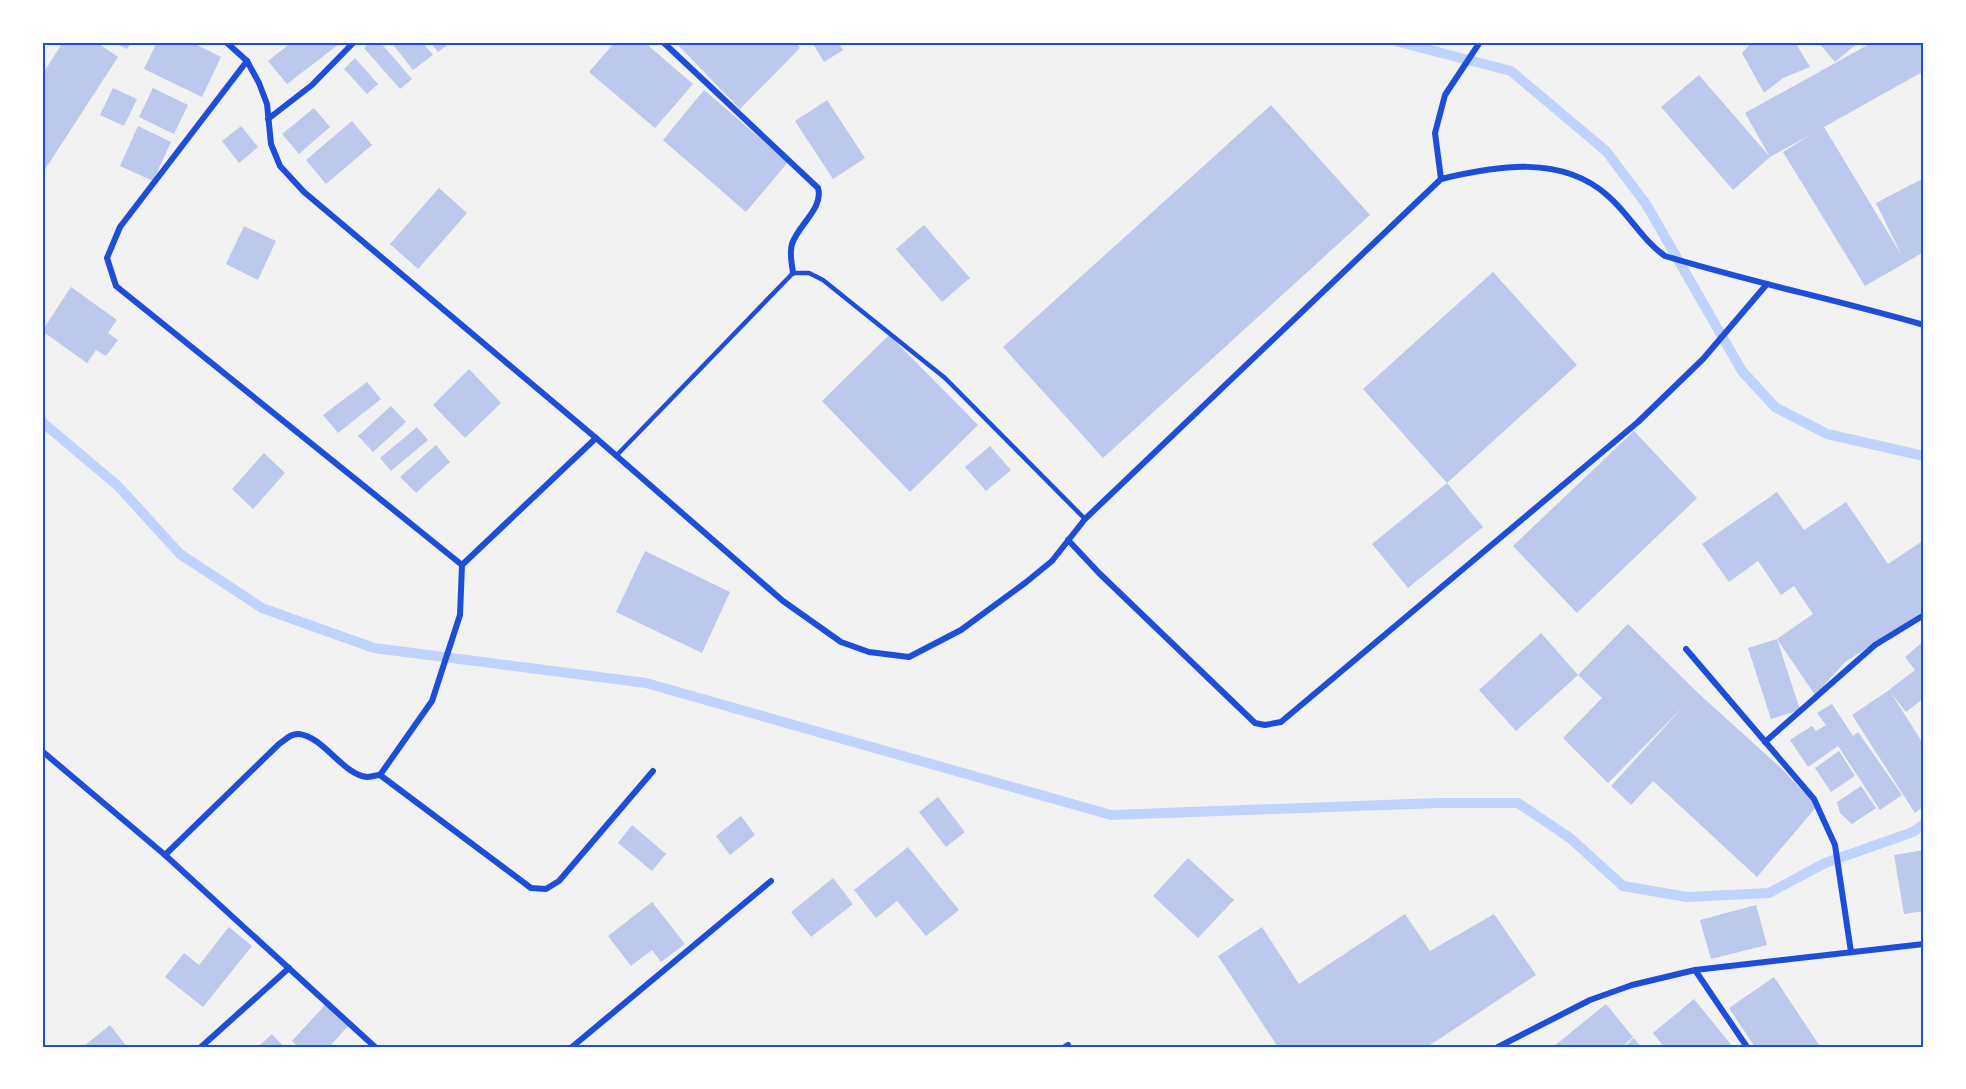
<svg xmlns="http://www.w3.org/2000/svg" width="1966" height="1089" font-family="'Public Sans',sans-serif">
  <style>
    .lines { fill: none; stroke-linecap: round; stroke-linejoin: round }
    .stream { stroke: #bfd3fe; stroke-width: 10 }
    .building { fill: #bdc9ec }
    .service { stroke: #1d4ed8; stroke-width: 4.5 }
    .minor { stroke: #1d4ed8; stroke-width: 6 }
    .neatline { fill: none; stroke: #1d4ed8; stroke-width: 2 }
  </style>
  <rect width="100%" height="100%" fill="#f2f2f2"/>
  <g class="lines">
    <g class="stream">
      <polyline points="1399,42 1511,71 1606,151 1646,204 1742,371 1775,407 1827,434 1924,456"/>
      <polyline points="42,422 118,486 180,554 262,608 374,648 646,683 1111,815 1438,803 1518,803 1570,838 1623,886 1687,897 1769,893 1825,863 1913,832 1924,824"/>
    </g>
  </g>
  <g class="building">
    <polygon points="63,42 96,42 118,57 42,174 42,75"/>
    <polygon points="113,42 131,42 127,49"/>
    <polygon points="157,42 191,42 221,57 202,97 144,69"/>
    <polygon points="292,42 337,42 339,44 287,84 268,61"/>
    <polygon points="371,42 380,42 412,79 400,89 364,48"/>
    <polygon points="391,42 422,42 433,55 413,70"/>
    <polygon points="430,42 451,42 438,52"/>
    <polygon points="615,42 644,42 693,84 655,128 589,72"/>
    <polygon points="675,42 795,42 800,48 740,109"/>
    <polygon points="812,42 838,42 843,50 824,62"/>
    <polygon points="1752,42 1795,42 1810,67 1783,78 1764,93 1742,53"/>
    <polygon points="1818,42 1859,42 1835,62"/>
    <polygon points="1873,42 1924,42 1924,71 1824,127 1902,256 1876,203 1924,178 1924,252 1865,286 1783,152 1812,134 1770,157 1745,113"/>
    <polygon points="355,58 378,84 367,94 344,69"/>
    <polygon points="1699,75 1770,157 1733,190 1661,107"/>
    <polygon points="113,88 137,99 124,126 100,115"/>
    <polygon points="153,88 188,105 174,134 139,117"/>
    <polygon points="704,90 788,162 746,212 663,140"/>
    <polygon points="827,100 865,158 833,179 795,121"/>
    <polygon points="1271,105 1370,215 1103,458 1003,347"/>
    <polygon points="314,108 330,127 299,154 282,134"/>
    <polygon points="352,121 372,145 326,184 306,160"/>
    <polygon points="138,126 171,142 153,181 120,166"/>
    <polygon points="241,126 258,147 239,163 222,141"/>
    <polygon points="439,188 467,213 418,269 390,244"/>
    <polygon points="924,225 970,278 942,302 896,249"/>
    <polygon points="244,226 276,241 258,280 226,264"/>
    <polygon points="1493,272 1577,365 1447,483 1363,389"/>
    <polygon points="71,287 117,320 108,333 118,340 106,356 96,350 87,363 42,331"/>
    <polygon points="889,335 978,425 910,492 822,401"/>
    <polygon points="469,369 501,403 465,438 433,405"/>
    <polygon points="367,382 381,399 338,433 323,415"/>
    <polygon points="391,406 406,422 373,452 358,436"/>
    <polygon points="417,427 428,440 391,471 380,458"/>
    <polygon points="1634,431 1697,498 1577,613 1513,546"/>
    <polygon points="436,445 450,462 416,493 400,477"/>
    <polygon points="990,446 1011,470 986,491 965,467"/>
    <polygon points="264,453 285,473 253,509 232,489"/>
    <polygon points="1447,483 1483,527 1408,588 1372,544"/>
    <polygon points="1777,492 1804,530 1846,502 1888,564 1924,540 1924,611 1845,662 1815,695 1777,639 1813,614 1794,586 1781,595 1758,561 1729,582 1702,544"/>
    <polygon points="645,551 730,592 702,653 616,612"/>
    <polygon points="1628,624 1697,692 1782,769 1817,806 1757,877 1653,781 1631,805 1611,786 1684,706 1608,783 1563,738 1602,698 1578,675"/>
    <polygon points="1541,633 1578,675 1516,731 1479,690"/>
    <polygon points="1777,639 1800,710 1771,719 1748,648"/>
    <polygon points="1924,641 1924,698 1906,712 1891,693 1924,745 1924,806 1915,813 1852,715 1889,690 1915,670 1905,657"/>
    <polygon points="1832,704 1853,736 1858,732 1902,795 1880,810 1838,746 1808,767 1790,740 1812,726 1816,731 1826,725 1817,713"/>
    <polygon points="1839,751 1855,776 1831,792 1815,768"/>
    <polygon points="1861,786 1876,808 1852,824 1840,813 1837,802"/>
    <polygon points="938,797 965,832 946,847 919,812"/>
    <polygon points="741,816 755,835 730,855 716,836"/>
    <polygon points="632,825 666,854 652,871 618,843"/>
    <polygon points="908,847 959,910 926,936 897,901 876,918 854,890"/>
    <polygon points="1924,850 1924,911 1904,914 1894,855"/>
    <polygon points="1188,858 1234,900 1198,938 1153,896"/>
    <polygon points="833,878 853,904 811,937 791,912"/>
    <polygon points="652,902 685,944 661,962 652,950 631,966 608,936"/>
    <polygon points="1756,905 1767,945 1711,959 1700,920"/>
    <polygon points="1405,914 1430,951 1494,914 1536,975 1427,1047 1278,1047 1218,956 1262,927 1299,984"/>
    <polygon points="229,927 252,946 203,1007 165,977 184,953 199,965"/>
    <polygon points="1774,977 1819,1045 1816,1047 1755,1047 1729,1008"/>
    <polygon points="1694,999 1733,1047 1664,1047 1653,1033"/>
    <polygon points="326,1004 349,1025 329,1047 298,1047 292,1041"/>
    <polygon points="1606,1004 1633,1037 1622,1047 1553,1047"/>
    <polygon points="110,1025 127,1047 83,1047"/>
    <polygon points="272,1034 284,1047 258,1047"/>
    <polygon points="1634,1038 1641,1047 1624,1047"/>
  </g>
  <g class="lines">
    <polyline class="service" points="616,456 793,273 809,273 823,280 945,378 1085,519"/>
    <g class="minor">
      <path d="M226 42 247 61 259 83 267 104 271 144 280 166 304 192 596 438 783 601 841 642 869 652 909 657 961 630 1025 583 1052 561 1085 519 1441 179C1496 166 1562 154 1608 196 1629 214 1642 240 1665 256 1750 282 1838 300 1924 325"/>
      <path d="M663 42 818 188C824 208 798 225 792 244 789 253 792 264 793 273"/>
      <polyline points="247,61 120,227 107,258 116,286 462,565"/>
      <polyline points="268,119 312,85 354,42"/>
      <polyline points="1441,179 1435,133 1445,95 1480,42"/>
      <polyline points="1068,540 1099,573 1255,723 1265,725 1281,722 1638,422 1703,359 1767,284"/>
      <polyline points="1686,649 1814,799 1835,845 1851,952"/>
      <polyline points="1765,742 1875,645 1924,615"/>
      <polyline points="42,751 165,855 375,1047"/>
      <polyline points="380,775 531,888 546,889 559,881 653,771"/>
      <path d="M165 855 279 744C285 740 291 733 299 734 324 737 342 774 367 777 371 777 376 775 380 775L432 701 460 615 462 565 596 438"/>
      <polyline points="1695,970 1747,1047"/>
      <polyline points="201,1047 289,968"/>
      <polyline points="572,1047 771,881"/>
      <polyline points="1065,1047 1068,1045"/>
      <polyline points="1498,1047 1590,1000 1632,985 1695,970 1924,944"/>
    </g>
  </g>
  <rect width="1966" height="1089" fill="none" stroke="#ffffff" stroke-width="87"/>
  <rect x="44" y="44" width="1878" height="1002" class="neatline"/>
</svg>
